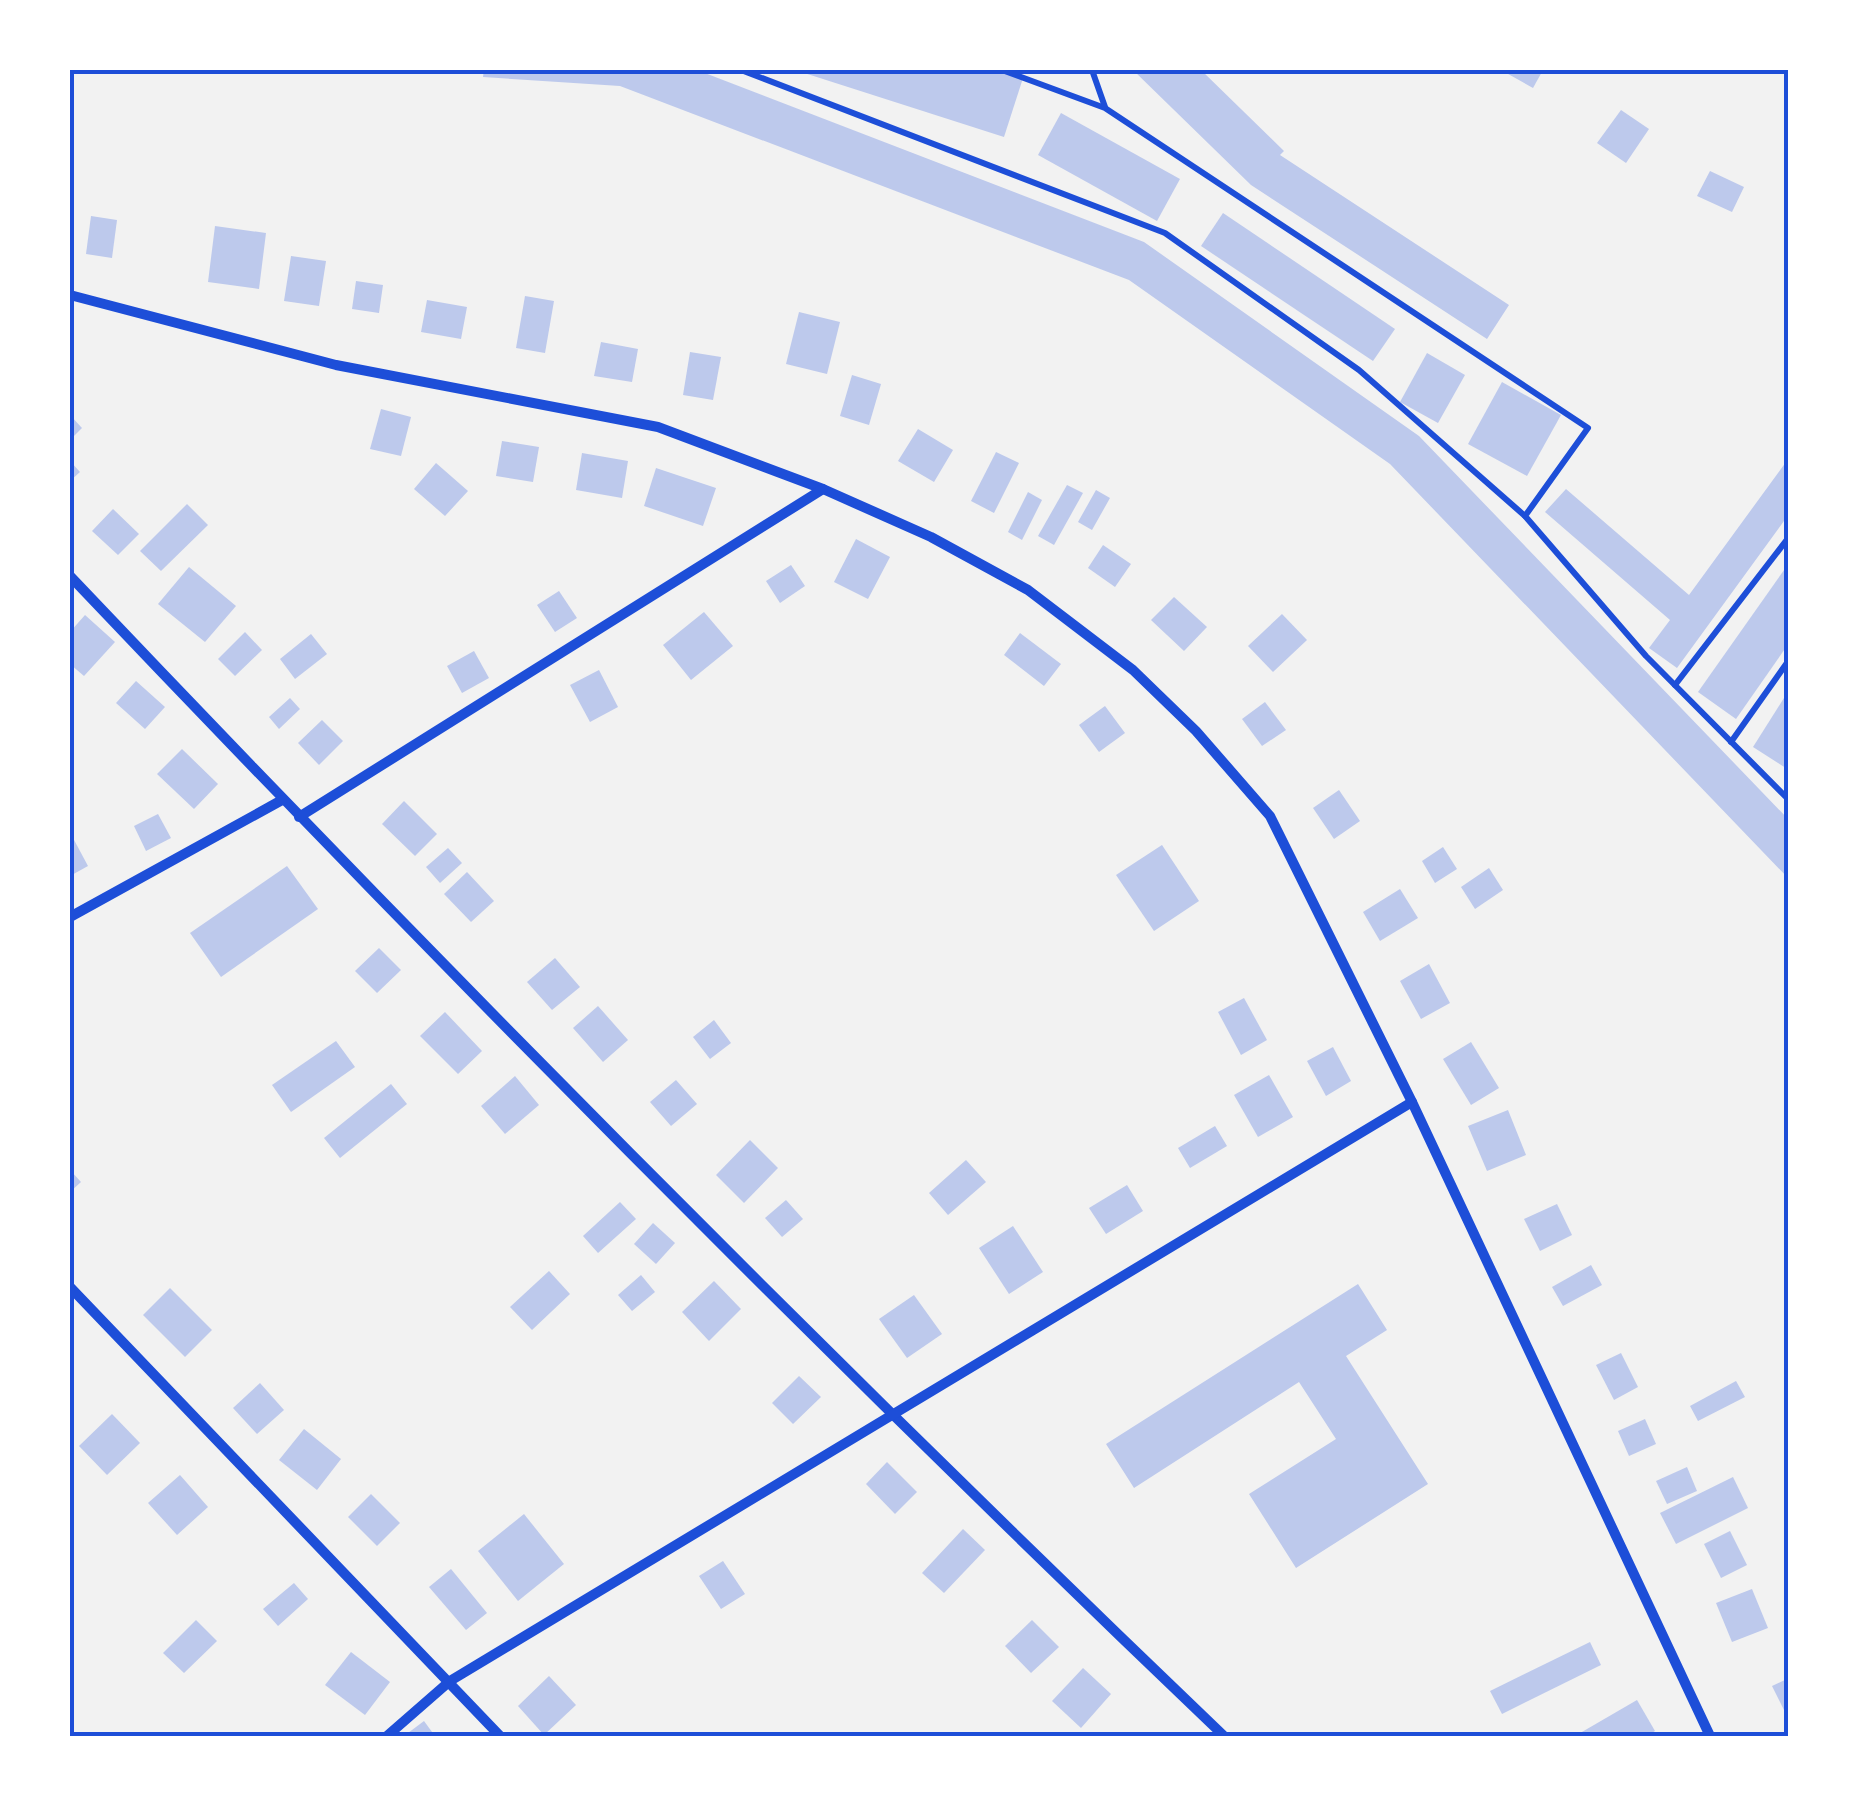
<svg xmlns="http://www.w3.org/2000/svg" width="1859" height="1806" font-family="'Source Sans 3',sans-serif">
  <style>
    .building { fill: #bdc9ec }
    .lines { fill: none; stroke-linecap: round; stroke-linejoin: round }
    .service { stroke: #1d4ed8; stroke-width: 6 }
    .minor { stroke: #1d4ed8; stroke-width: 10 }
    .neatline { fill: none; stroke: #1d4ed8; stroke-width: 4 }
  </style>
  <rect width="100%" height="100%" fill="#f2f2f2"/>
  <g class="building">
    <polygon points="484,70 697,70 1144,242 1419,436 1789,820 1789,879 1390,464 1129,280 620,86 483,77"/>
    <polygon points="999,70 1023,78 1004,137 798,71"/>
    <polygon points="1133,70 1201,70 1284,151 1280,155 1509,305 1487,339 1251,185"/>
    <polygon points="1501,70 1543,70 1533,88"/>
    <polygon points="1621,110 1649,129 1626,163 1597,143"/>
    <polygon points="1061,113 1180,179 1157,221 1038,155"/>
    <polygon points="1710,171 1744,187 1732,212 1697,196"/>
    <polygon points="1223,213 1395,329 1373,361 1201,246"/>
    <polygon points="91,216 117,220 112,258 86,254"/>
    <polygon points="215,226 266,233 259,289 208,282"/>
    <polygon points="291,256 326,261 319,306 284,301"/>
    <polygon points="356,281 383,285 379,313 352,309"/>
    <polygon points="525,296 554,301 545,353 516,348"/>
    <polygon points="427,300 467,307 461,339 421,332"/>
    <polygon points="799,312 840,322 827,374 786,364"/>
    <polygon points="601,342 638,349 632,382 594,376"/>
    <polygon points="690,352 721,357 713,400 683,395"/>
    <polygon points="1427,353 1465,375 1438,423 1400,402"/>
    <polygon points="852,375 881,384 869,425 840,416"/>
    <polygon points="1502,382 1561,415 1527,476 1468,444"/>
    <polygon points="381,409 411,417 401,456 370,449"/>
    <polygon points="70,415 82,428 70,440"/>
    <polygon points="918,429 953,450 934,482 898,461"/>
    <polygon points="502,441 539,447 533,482 496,476"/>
    <polygon points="996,452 1019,463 994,513 971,501"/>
    <polygon points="582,453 628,461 622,498 576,490"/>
    <polygon points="70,461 80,472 70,481"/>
    <polygon points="1786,462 1789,514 1677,668 1649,648 1670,620 1545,512 1566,489 1689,595"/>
    <polygon points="436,463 468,491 445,516 414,489"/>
    <polygon points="656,468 716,488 703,526 644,506"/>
    <polygon points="1067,485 1083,493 1054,545 1038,536"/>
    <polygon points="1096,490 1110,498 1092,530 1078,522"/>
    <polygon points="1028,492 1042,500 1022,540 1008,532"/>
    <polygon points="187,504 208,525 161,571 140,551"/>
    <polygon points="113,509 139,534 118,555 92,531"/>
    <polygon points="856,539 890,557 868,599 834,582"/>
    <polygon points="1103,545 1131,564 1115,587 1088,568"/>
    <polygon points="1789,563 1789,643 1736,719 1698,692"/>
    <polygon points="791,565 805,586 780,603 766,581"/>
    <polygon points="189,567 236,606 205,642 158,604"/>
    <polygon points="559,591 577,618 555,632 537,605"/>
    <polygon points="1174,597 1207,627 1184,651 1151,620"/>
    <polygon points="704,612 733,646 691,680 663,645"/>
    <polygon points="1282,614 1307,640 1273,672 1248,646"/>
    <polygon points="85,615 115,642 84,676 70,664 70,632"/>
    <polygon points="245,632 262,650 235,676 218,659"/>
    <polygon points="1020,633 1061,664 1044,686 1004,655"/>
    <polygon points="311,634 327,654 295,679 280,659"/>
    <polygon points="474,651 489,678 462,693 447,666"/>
    <polygon points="599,670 618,707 590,722 570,685"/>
    <polygon points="136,681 165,707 145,729 116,703"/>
    <polygon points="1789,690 1789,770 1753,747"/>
    <polygon points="290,698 300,709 279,729 269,717"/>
    <polygon points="1265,702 1286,730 1262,746 1242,719"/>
    <polygon points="1105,706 1125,733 1099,752 1079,725"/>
    <polygon points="322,720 343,741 319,765 298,743"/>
    <polygon points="182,749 218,784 194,809 157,774"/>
    <polygon points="1339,790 1360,821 1334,839 1313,808"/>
    <polygon points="404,801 437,834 415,856 382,824"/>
    <polygon points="158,814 171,838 146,851 134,826"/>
    <polygon points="73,838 88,866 70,876 70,840"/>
    <polygon points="1162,845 1199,901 1154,931 1116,875"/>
    <polygon points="1443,847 1457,869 1435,883 1422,861"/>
    <polygon points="448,848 462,863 440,883 426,867"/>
    <polygon points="287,866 318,909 221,977 190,933"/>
    <polygon points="1489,868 1503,890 1475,909 1461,887"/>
    <polygon points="467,872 494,901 471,922 444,894"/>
    <polygon points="1400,889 1418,918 1380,941 1363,912"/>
    <polygon points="379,948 401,970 377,993 355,971"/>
    <polygon points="555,958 580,987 552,1010 527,982"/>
    <polygon points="1429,964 1450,1003 1421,1019 1400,981"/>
    <polygon points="1244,998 1267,1040 1241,1055 1218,1012"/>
    <polygon points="598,1006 628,1040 603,1062 573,1028"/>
    <polygon points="445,1012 482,1051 458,1074 420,1036"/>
    <polygon points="714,1020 731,1043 710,1059 693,1037"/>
    <polygon points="336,1041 355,1067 291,1112 272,1085"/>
    <polygon points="1471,1042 1499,1088 1471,1105 1443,1059"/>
    <polygon points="1333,1047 1351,1081 1326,1096 1307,1061"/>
    <polygon points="1269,1075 1293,1117 1258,1137 1234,1095"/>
    <polygon points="515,1076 539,1105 505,1134 481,1106"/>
    <polygon points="676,1080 697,1104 671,1126 650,1102"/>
    <polygon points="391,1084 407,1104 340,1158 324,1138"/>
    <polygon points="1508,1110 1526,1155 1487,1171 1468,1126"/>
    <polygon points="1215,1126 1227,1146 1190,1168 1178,1148"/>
    <polygon points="750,1140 778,1168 744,1203 716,1175"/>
    <polygon points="966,1160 986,1182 948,1215 929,1193"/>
    <polygon points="70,1170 81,1182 70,1192"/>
    <polygon points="1127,1185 1143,1211 1106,1234 1089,1208"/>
    <polygon points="786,1200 803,1219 782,1237 765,1218"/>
    <polygon points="620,1202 636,1219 598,1253 583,1236"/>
    <polygon points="1557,1204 1572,1235 1540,1251 1524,1219"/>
    <polygon points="653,1223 675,1243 656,1264 634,1244"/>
    <polygon points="1013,1226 1043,1272 1009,1294 979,1248"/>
    <polygon points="1591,1265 1602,1285 1563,1306 1552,1287"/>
    <polygon points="549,1271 570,1294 532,1330 510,1307"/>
    <polygon points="641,1275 655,1292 632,1311 618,1295"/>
    <polygon points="714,1281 741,1309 709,1341 682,1312"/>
    <polygon points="1358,1284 1387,1330 1346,1356 1428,1484 1296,1568 1249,1494 1336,1439 1299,1382 1134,1488 1106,1444"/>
    <polygon points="170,1288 212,1330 185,1357 143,1315"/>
    <polygon points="914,1295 942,1334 907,1358 879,1319"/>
    <polygon points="1621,1353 1638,1387 1614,1400 1596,1365"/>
    <polygon points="799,1376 821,1397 793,1424 772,1403"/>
    <polygon points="1736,1381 1745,1397 1698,1421 1690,1406"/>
    <polygon points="260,1383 284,1410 257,1434 233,1408"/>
    <polygon points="112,1414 140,1443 107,1475 79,1446"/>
    <polygon points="1645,1419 1656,1444 1629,1456 1618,1431"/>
    <polygon points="304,1429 341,1459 317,1490 279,1460"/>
    <polygon points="887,1462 917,1492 895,1514 866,1484"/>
    <polygon points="1687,1467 1697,1491 1667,1504 1656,1481"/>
    <polygon points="180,1475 208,1507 177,1535 148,1503"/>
    <polygon points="1733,1477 1748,1508 1676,1544 1660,1513"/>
    <polygon points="371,1494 400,1523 377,1546 348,1517"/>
    <polygon points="524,1514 564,1564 518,1601 478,1551"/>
    <polygon points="963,1529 985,1550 944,1593 922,1573"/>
    <polygon points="1730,1531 1747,1565 1721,1578 1704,1544"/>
    <polygon points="723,1561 745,1594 721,1609 699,1576"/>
    <polygon points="451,1569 487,1613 466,1630 429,1587"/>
    <polygon points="294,1583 308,1599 278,1626 263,1609"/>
    <polygon points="1752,1589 1768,1628 1732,1642 1716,1603"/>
    <polygon points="196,1620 217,1641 184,1673 163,1653"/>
    <polygon points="1032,1620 1059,1647 1031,1673 1005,1646"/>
    <polygon points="1590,1642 1601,1665 1502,1714 1490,1691"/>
    <polygon points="351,1652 390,1682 365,1715 325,1685"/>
    <polygon points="1083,1668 1111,1694 1081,1728 1052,1701"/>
    <polygon points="549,1676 576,1705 544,1735 518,1706"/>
    <polygon points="1789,1678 1789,1720 1772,1686"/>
    <polygon points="1637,1700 1655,1731 1647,1736 1575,1736"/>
    <polygon points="424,1721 435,1736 404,1736"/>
  </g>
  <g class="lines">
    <g class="service">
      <polyline points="741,70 1165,233 1359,370 1525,516"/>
      <polyline points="1002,70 1105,108 1588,428 1525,516 1646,656 1789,800"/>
      <polyline points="1092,70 1105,107"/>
      <polyline points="1675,685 1789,537"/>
      <polyline points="1731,742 1789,660"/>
    </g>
    <g class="minor">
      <polyline points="70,295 336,365 658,427 823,489 931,537 1028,590 1133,670 1196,731 1270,816 1412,1102 1710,1736"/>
      <path d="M70 576C446 972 830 1359 1224 1736"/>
      <polyline points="299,817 823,489"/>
      <polyline points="70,917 282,800"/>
      <polyline points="70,1287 500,1736"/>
      <polyline points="387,1736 450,1681 1412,1102"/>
    </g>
  </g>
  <rect width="1859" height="1806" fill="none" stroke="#ffffff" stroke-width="145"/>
  <rect x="72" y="72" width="1714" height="1662" class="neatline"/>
</svg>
